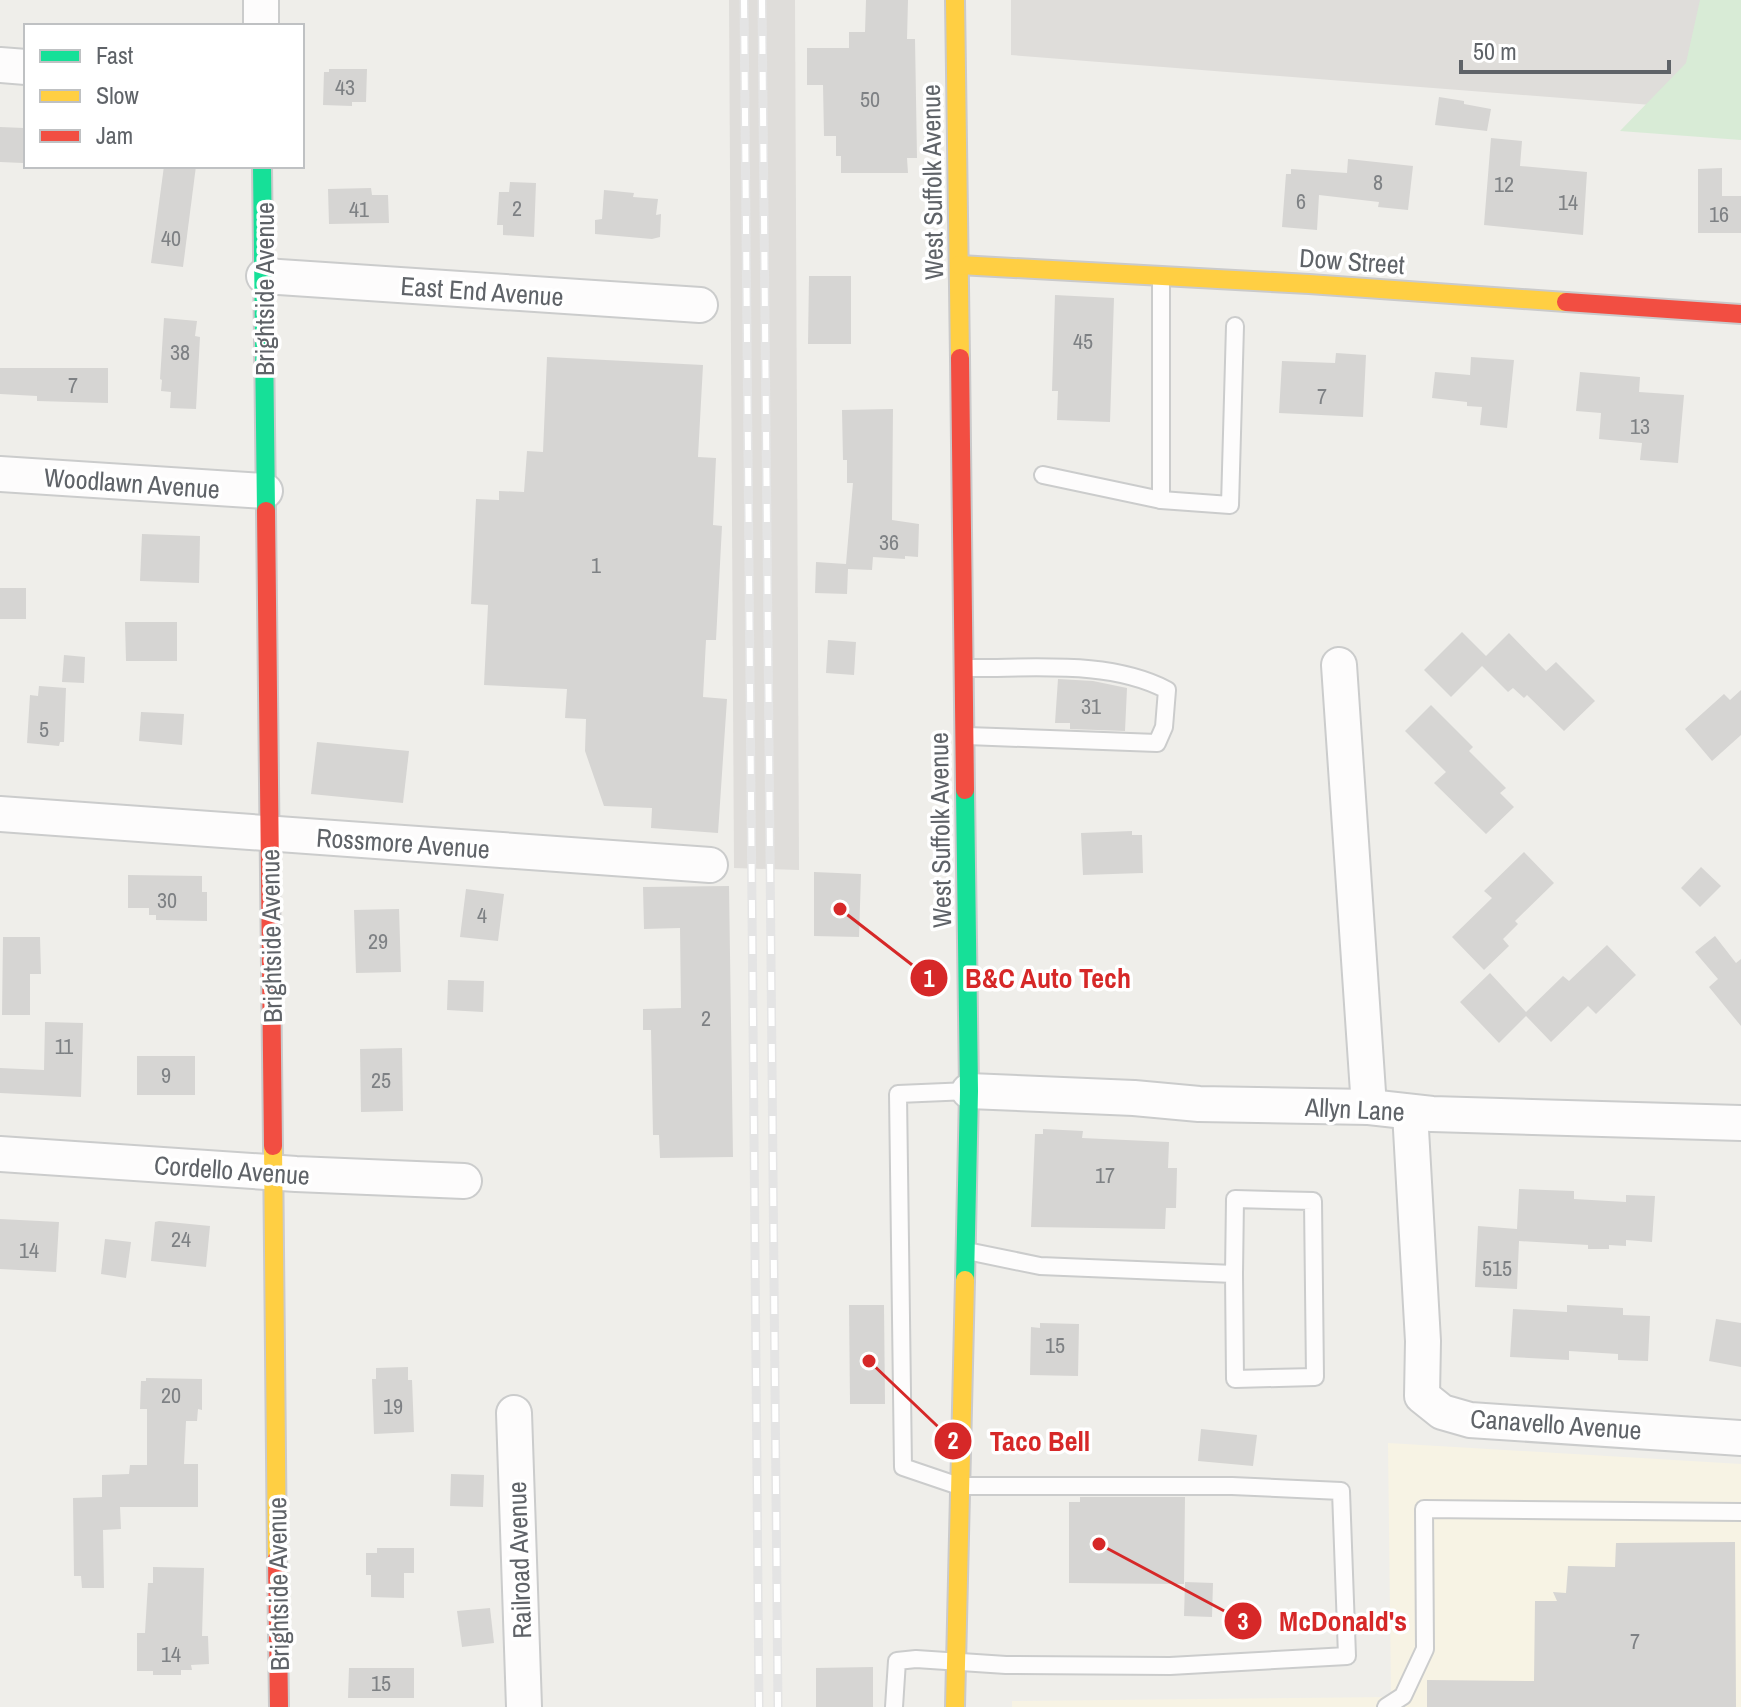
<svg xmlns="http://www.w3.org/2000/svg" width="1741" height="1707" font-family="'Archivo Narrow',sans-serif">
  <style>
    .commercial { fill: #f7f3e4 }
    .industrial { fill: #dfddda }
    .green { fill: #d8ebd6 }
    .building { fill: #d6d5d3 }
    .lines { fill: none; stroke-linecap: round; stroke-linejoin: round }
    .lane-casing { stroke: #cbcccc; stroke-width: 20 }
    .street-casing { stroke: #cbcccc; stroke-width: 38 }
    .fast-casing { stroke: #cacacb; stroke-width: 22 }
    .slow-casing { stroke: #cacacb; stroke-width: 22 }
    .jam-casing { stroke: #cacacb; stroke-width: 22 }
    .lane { stroke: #fdfcfc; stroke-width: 16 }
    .street { stroke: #fdfcfc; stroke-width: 34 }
    .fast { stroke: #16e098; stroke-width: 18 }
    .slow { stroke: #ffcf43; stroke-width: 18 }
    .jam { stroke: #f24e42; stroke-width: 18 }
    .rail-casing { stroke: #e4e4e4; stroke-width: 9 }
    .rail { stroke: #fff; stroke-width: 6; stroke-dasharray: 18; stroke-linecap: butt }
    .labels { text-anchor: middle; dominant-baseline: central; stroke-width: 7; stroke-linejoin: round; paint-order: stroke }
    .number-label { font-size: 22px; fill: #7e8184 }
    .street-label { font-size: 26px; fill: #5f6368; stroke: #fff }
    .leader { fill: none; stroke: #d62828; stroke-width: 3 }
    .callout-dot { fill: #d62828; stroke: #fff; stroke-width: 3 }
    .mark-label { font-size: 24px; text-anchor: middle; font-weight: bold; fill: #fff }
    .callout-label { font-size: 28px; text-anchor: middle; font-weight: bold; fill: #d62828; stroke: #fff; stroke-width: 7; stroke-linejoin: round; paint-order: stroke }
  </style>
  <rect width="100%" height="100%" fill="#efeeea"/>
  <polygon class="commercial" points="1388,1443 1741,1464 1741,1707 1012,1707 1012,1701 1391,1697"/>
  <g class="industrial">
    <polygon points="729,0 795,0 799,870 734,868"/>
    <polygon points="1011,0 1741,0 1741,112 1011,55"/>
  </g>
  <polygon class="green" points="1700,0 1741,0 1741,140 1620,131 1686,63"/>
  <g class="building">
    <polygon points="866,0 908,0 907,39 915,39 917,158 907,158 908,173 841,173 841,156 836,156 836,136 824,136 823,85 807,85 807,48 849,48 849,32 865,32"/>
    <polygon points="329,69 367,69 366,102 352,102 352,106 323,105 324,72 329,72"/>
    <polygon points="1439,97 1464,101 1464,104 1491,109 1487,131 1435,125"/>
    <polygon points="0,127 24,128 23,163 0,162"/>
    <polygon points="1491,138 1522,141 1520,166 1587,172 1583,235 1484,225"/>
    <polygon points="1348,159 1413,166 1408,210 1378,207 1379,202 1319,195 1317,230 1282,227 1286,174 1291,174 1291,169 1347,173"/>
    <polygon points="164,166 196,166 183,267 151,263"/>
    <polygon points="1722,168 1722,196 1741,196 1741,233 1698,233 1698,169"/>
    <polygon points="510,182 536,183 534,237 503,235 503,225 497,225 499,192 509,192"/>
    <polygon points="371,188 372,195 388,195 389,223 329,224 328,189"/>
    <polygon points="604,190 634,193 633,197 658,199 656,215 661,214 660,237 652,239 595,234 595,220 602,219"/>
    <polygon points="809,276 851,276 851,344 808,344"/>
    <polygon points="1055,295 1114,298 1110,422 1057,420 1058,391 1052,391"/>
    <polygon points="164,318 197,321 195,336 200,337 196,409 170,408 171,392 161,391 162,380 160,379"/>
    <polygon points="1336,353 1366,355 1363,417 1279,413 1282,361 1335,363"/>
    <polygon points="547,357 703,365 698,457 716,458 713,525 722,526 716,640 706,640 703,697 727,699 718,833 651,828 652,808 604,806 585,751 586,719 565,718 567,689 484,685 488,605 471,604 476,499 499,500 499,491 524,492 527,451 543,452"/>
    <polygon points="1471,357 1514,360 1507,428 1480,425 1482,407 1467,406 1467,402 1432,398 1435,372 1470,375"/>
    <polygon points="0,368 108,368 108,403 37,401 37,396 0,394"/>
    <polygon points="1580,372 1640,377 1639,392 1684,395 1678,463 1640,460 1642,443 1599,439 1601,413 1576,411"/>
    <polygon points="893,409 892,520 919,524 918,557 905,556 905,559 873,557 872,570 848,569 847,594 815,593 816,562 846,564 853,483 847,483 847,460 843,460 842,410"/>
    <polygon points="142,534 200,536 199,583 140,581"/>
    <rect x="0" y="588" width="26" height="31"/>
    <polygon points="125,622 177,622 177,661 126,661"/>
    <polygon points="1462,632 1486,656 1509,633 1546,671 1556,662 1595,701 1564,731 1527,695 1524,698 1513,688 1508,692 1482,666 1451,697 1424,670"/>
    <polygon points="828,640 856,642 854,675 826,673"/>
    <polygon points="64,655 85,657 84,683 62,682"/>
    <polygon points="1058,679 1093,681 1127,688 1125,731 1070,729 1070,723 1055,723"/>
    <polygon points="39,686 66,688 64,742 60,742 59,746 27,743 30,695 38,696"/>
    <polygon points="1741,690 1741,735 1712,761 1685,729 1724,694 1730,700"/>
    <polygon points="1431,705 1473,747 1469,751 1506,788 1500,793 1514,807 1486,834 1434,783 1446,772 1405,731"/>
    <polygon points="141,712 184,714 182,745 139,741"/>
    <polygon points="317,742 409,751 403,803 311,794"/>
    <polygon points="1132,831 1132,835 1142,835 1143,873 1083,875 1081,833"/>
    <polygon points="1524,852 1554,883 1515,921 1518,924 1503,939 1509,946 1484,970 1452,937 1492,898 1484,891"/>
    <polygon points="1701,867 1721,886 1700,907 1681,888"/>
    <polygon points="814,872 861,874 859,937 814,936"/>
    <polygon points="128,875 202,876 202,892 207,892 207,921 156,920 156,915 149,915 149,908 128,908"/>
    <polygon points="729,886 733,1157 660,1158 659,1135 653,1135 651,1030 643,1030 643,1009 681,1008 680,928 644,929 643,887"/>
    <polygon points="466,889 504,894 498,941 460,937"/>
    <polygon points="399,909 401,972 356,973 354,910"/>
    <polygon points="1715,936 1736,963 1741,959 1741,1026 1709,987 1718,979 1695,952"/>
    <polygon points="3,937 40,937 41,974 30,974 30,1015 2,1015"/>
    <polygon points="1607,945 1636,975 1596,1014 1588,1006 1551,1042 1526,1016 1499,1043 1460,1002 1490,973 1526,1012 1563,976 1569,981"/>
    <polygon points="448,980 484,981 483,1012 447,1010"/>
    <polygon points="45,1022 83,1023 81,1097 0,1093 0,1068 44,1070"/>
    <polygon points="402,1048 403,1111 361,1112 360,1049"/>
    <rect x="137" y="1056" width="58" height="39"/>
    <polygon points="1043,1129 1083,1131 1082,1138 1169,1142 1168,1168 1177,1168 1176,1208 1166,1208 1165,1229 1031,1227 1035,1134 1043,1134"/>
    <polygon points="1519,1189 1574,1191 1574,1199 1626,1202 1626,1195 1655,1196 1652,1242 1626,1240 1626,1246 1609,1245 1609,1249 1588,1249 1588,1245 1519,1241 1517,1289 1475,1287 1478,1226 1517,1229"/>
    <polygon points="0,1219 59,1222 56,1272 0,1269"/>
    <polygon points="159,1221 210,1226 206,1267 151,1261 155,1222"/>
    <polygon points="105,1239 131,1242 126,1278 101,1274"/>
    <polygon points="849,1305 884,1305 885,1404 850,1404"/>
    <polygon points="1567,1305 1623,1308 1623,1315 1650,1316 1648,1361 1618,1360 1618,1354 1569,1351 1569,1360 1510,1357 1513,1309 1567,1312"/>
    <polygon points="1716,1319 1741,1323 1741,1367 1709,1361"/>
    <polygon points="1040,1323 1079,1324 1078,1376 1030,1375 1031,1327 1040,1328"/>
    <polygon points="408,1367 408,1380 412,1380 414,1432 374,1434 372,1379 376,1379 376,1368"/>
    <polygon points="146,1378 202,1379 202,1410 198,1409 197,1421 186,1421 184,1464 198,1464 198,1507 120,1507 121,1529 103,1530 104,1588 82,1588 81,1576 74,1576 73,1498 102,1497 102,1475 129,1474 130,1465 147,1465 147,1409 140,1409 141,1381 146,1381"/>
    <polygon points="1201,1429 1257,1435 1253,1466 1198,1461"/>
    <polygon points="451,1474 484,1475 483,1507 450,1506"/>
    <polygon points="1080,1497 1185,1497 1184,1584 1069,1583 1069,1502 1080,1502"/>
    <polygon points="1735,1542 1736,1707 1427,1707 1427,1680 1534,1681 1535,1601 1557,1601 1553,1592 1566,1593 1568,1566 1615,1567 1616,1543"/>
    <polygon points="377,1548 414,1548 414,1573 404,1573 404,1598 371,1597 371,1575 366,1575 366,1553 377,1553"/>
    <polygon points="153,1567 204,1568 202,1636 208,1636 209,1664 191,1665 192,1670 181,1670 181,1675 153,1675 153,1671 137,1671 137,1633 145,1633 148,1583 153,1583"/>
    <polygon points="1185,1582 1213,1583 1212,1617 1184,1616"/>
    <polygon points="490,1608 494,1643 462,1647 457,1611"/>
    <polygon points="873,1667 873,1707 816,1707 816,1668"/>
    <polygon points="349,1668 414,1668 414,1698 348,1698"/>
  </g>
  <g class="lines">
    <defs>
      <g id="lane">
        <polyline points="1161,278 1161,500"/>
        <polyline points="1043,475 1161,500 1230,505 1235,326"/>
        <path d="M964 668C1030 669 1108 659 1167 690L1164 727 1157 743 967 736"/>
        <polyline points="967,1251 1040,1266 1234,1274 1235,1199 1313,1201 1315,1377 1235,1379 1234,1274"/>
        <polyline points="894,1707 897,1661 916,1659 1006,1665 1170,1666 1347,1656 1341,1491 1232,1486 959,1486 903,1467 898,1094 969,1091"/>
        <polyline points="1386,1707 1403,1696 1425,1649 1424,1509 1741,1512"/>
      </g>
      <g id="street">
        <polyline points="261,0 261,26"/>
        <polyline points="0,65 26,67"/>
        <polyline points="264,276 700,305"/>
        <polyline points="0,474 265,491"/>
        <polyline points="1339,665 1369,1107"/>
        <polyline points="0,814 710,865"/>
        <polyline points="969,1091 1134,1098 1199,1104 1369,1107 1432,1114 1741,1123"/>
        <polyline points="1410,1112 1423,1341 1422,1396 1442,1412 1470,1420 1741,1438"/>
        <polyline points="0,1154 296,1174 464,1181"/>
        <polyline points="514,1413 524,1707"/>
      </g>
      <g id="fast">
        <polyline points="262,166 266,511"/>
        <polyline points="965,1280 969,1091 965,790"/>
      </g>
      <g id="slow">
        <polyline points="955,0 960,358"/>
        <polyline points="959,265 1309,284 1566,302"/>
        <polyline points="273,1146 277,1559"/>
        <polyline points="955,1707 965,1280"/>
      </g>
      <g id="jam">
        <polyline points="1566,302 1741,314"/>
        <polyline points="960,358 965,790"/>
        <polyline points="266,511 273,1146"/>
        <polyline points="277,1559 279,1707"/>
      </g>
    </defs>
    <use href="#lane" class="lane-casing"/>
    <use href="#street" class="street-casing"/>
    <use href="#fast" class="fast-casing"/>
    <use href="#slow" class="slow-casing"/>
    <use href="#jam" class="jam-casing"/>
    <use href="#lane" class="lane"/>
    <use href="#street" class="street"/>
    <use href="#fast" class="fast"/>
    <use href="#slow" class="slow"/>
    <use href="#jam" class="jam"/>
    <defs>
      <g id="rail">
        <polyline points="744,0 759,1707"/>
        <polyline points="762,0 778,1707"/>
      </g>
    </defs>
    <use href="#rail" class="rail-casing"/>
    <use href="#rail" class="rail"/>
  </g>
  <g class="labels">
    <g class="number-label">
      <text x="345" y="87">43</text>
      <text x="870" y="99">50</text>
      <text x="1378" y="182">8</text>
      <text x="1504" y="184">12</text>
      <text x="1301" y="201">6</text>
      <text x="1568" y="202">14</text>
      <text x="517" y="208">2</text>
      <text x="359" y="209">41</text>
      <text x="1719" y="214">16</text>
      <text x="171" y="238">40</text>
      <text x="1083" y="341">45</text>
      <text x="180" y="352">38</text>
      <text x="73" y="385">7</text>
      <text x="1322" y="396">7</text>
      <text x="1640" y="426">13</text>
      <text x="889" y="542">36</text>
      <text x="596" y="565">1</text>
      <text x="1091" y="706">31</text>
      <text x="44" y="729">5</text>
      <text x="167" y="900">30</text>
      <text x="482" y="915">4</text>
      <text x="378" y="941">29</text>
      <text x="706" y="1018">2</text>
      <text x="64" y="1046">11</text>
      <text x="166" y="1075">9</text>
      <text x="381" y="1080">25</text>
      <text x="1105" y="1175">17</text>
      <text x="181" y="1239">24</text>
      <text x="29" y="1250">14</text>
      <text x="1497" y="1268">515</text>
      <text x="1055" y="1345">15</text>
      <text x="171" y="1395">20</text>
      <text x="393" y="1406">19</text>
      <text x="1635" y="1641">7</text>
      <text x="171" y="1654">14</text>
      <text x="381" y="1683">15</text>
    </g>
    <g class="street-label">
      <text transform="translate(932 182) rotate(-91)">West Suffolk Avenue</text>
      <text transform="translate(1352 261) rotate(4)">Dow Street</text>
      <text transform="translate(264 289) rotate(-90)">Brightside Avenue</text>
      <text transform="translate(482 291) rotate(4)">East End Avenue</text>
      <text transform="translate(132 483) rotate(4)">Woodlawn Avenue</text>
      <text transform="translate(940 830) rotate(-91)">West Suffolk Avenue</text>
      <text transform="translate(403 843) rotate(4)">Rossmore Avenue</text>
      <text transform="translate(271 936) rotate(-91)">Brightside Avenue</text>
      <text transform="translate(1355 1109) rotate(3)">Allyn Lane</text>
      <text transform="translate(232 1170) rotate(4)">Cordello Avenue</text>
      <text transform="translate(1556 1424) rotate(4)">Canavello Avenue</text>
      <text transform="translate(519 1560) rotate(-92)">Railroad Avenue</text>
      <text transform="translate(278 1584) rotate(-91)">Brightside Avenue</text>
    </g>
  </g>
  <path class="leader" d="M840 909L929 978M869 1361L953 1441M1099 1544L1243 1621"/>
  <g class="callout-dot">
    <circle cx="840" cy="909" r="8"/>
    <circle cx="869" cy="1361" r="8"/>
    <circle cx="1099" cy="1544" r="8"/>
    <circle cx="929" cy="978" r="20"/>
    <circle cx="953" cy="1441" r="20"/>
    <circle cx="1243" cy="1621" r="20"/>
  </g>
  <g class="mark-label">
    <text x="929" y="987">1</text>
    <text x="953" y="1449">2</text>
    <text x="1243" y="1630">3</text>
  </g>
  <g class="callout-label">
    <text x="1048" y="988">B&amp;C Auto Tech</text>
    <text x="1040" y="1451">Taco Bell</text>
    <text x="1343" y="1631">McDonald's</text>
  </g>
  <rect x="24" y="24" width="280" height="144" fill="#ffffff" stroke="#bfc1c3" stroke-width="2"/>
  <rect x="40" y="50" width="40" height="12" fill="#16e098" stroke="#bfc1c3" stroke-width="2"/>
  <text x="96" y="64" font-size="24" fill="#5f6368">Fast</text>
  <rect x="40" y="90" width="40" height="12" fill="#ffcf43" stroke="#bfc1c3" stroke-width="2"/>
  <text x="96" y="104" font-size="24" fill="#5f6368">Slow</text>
  <rect x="40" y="130" width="40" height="12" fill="#f24e42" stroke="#bfc1c3" stroke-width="2"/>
  <text x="96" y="144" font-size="24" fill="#5f6368">Jam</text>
  <path d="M1461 60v12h208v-12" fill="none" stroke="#5f6368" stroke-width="4"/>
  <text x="1473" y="60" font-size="24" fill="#5f6368" stroke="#ffffff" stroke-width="6" paint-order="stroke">50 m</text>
</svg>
